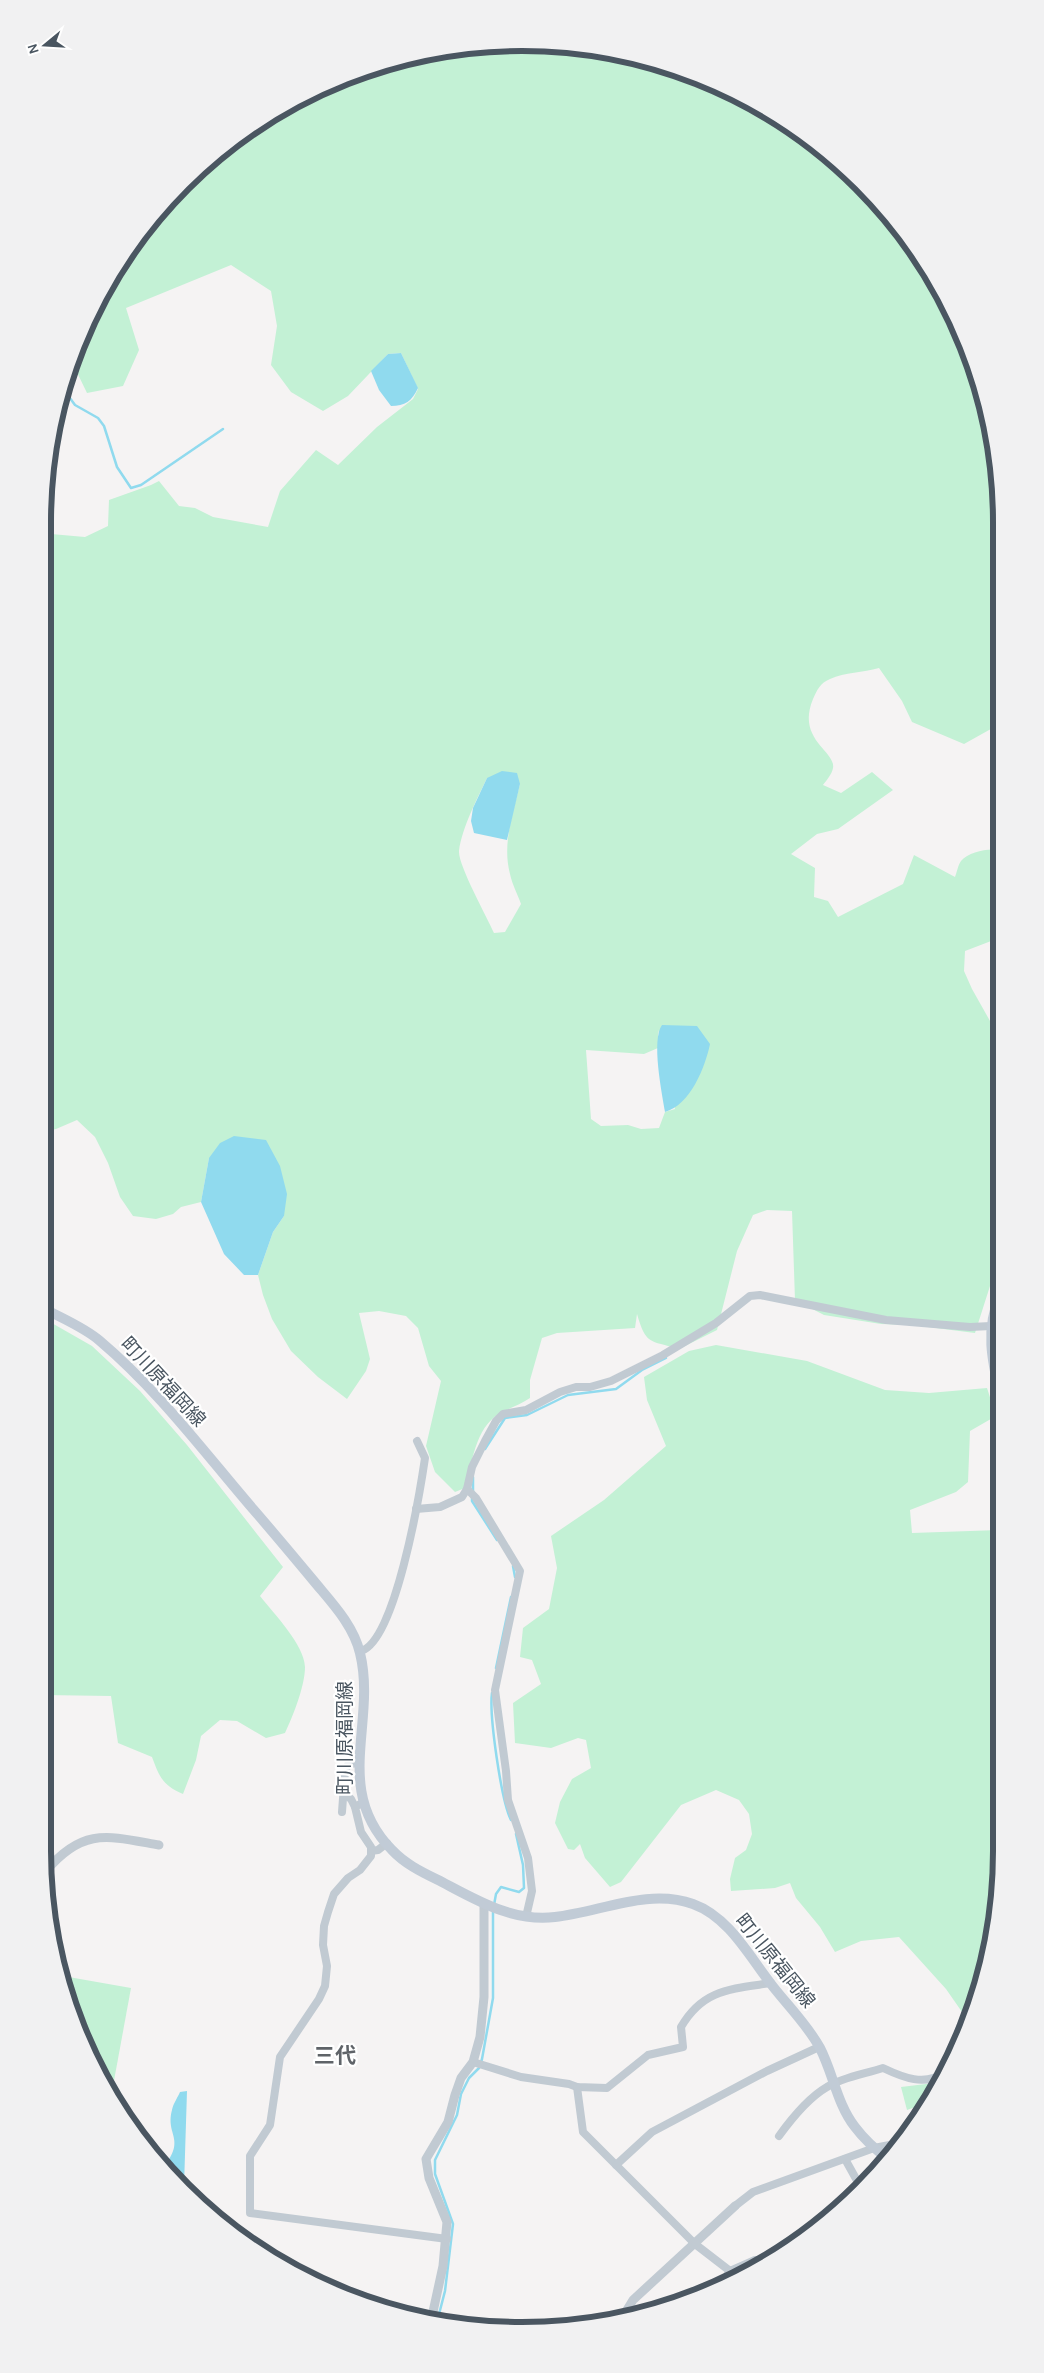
<svg xmlns="http://www.w3.org/2000/svg" width="1044" height="2373" font-family="Karla,'Noto Sans JP',sans-serif">
  <style>
    .green { fill: #c3f1d5; fill-rule: evenodd }
    .water { fill: #90daee }
    .lines { fill: none; stroke-linecap: round; stroke-linejoin: round }
    .stream { stroke: #90daee; stroke-width: 2.5 }
    .minor { stroke: #c1cad2; stroke-width: 8 }
    .tertiary { stroke: #c1cad2; stroke-width: 9 }
    .secondary { stroke: #c1cbd6; stroke-width: 10 }
    .labels { text-anchor: middle; dominant-baseline: central; stroke-width: 4.5; stroke-linejoin: round; paint-order: stroke }
    .street-label { font-size: 19px; fill: #4a5661; stroke: #fff }
    .quarter-label { font-size: 21px; font-weight: bold; fill: #5f6368; stroke: #fff }
    .rim { fill: none; stroke: #4a5661; stroke-width: 6 }
  </style>
  <rect width="100%" height="100%" fill="#f5f3f3"/>
  <g class="green">
    <path d="M491 44 585 47 676 68 789 123 902 230 965 338 997 459 998 725 964 744 912 722 902 701 879 668C863 673 845 672 830 679 820 683 817 690 813 699 796 740 836 751 833 768 832 774 826 781 823 785L841 793 872 772 893 790 838 829 817 834 791 854 815 868 814 897 828 901 838 917 903 884 914 855 955 877C957 872 958 865 961 861 969 852 987 848 999 850V938L965 951 964 971 972 989 990 1021 999 1027C999 1043 1000 1060 999 1075 997 1099 983 1108 999 1132L1000 1267 990 1286 975 1333 912 1325 881 1324 824 1315 795 1300 792 1211 767 1210 753 1215 737 1251 717 1330 679 1349C649 1340 646 1345 637 1314L635 1328 557 1333 542 1338 530 1380V1398C520 1405 509 1408 499 1414 475 1428 472 1464 465 1488L455 1492 435 1472 426 1446 441 1381 429 1366 418 1328 406 1316 379 1311 359 1313 370 1359 366 1371 347 1399 318 1377 291 1351 272 1319 263 1295 258 1275 273 1232 284 1216 209 1158 201 1202 181 1207 173 1214 156 1219 133 1216 120 1197 108 1163 95 1137 77 1120 56 1129 43 1132V656L51 654 52 622 43 623V522L45 506 49 505 51 534 85 537 108 526 109 500 151 485 159 481 179 506 195 508 213 517 268 527 280 491 316 450 338 465 377 427 413 399 418 389 401 353 388 354 348 396 323 411 291 392 271 365 277 326 271 291 231 265 126 308 139 350 123 386 87 393 71 360 107 282 162 206 230 141 310 92 398 59ZM487 778 520 784C513 813 502 844 510 874 512 884 518 895 521 904L505 932 494 933C487 917 458 865 459 851 462 828 477 799 487 778ZM658 1030 675 1109 665 1112 659 1128 641 1129 628 1125 601 1126 591 1119 586 1050 644 1054 658 1048Z"/>
    <polygon points="1000,1316 1000,1362 997,1331"/>
    <path d="M43 1318 92 1346 140 1391 187 1445 283 1567 260 1596C274 1614 304 1644 305 1667 305 1686 293 1716 285 1733L266 1738 237 1721 220 1720 201 1736 196 1760 183 1794C163 1786 159 1776 152 1757L118 1743 111 1696 43 1695Z"/>
    <polygon points="716,1345 807,1361 885,1390 929,1393 987,1388 996,1416 970,1431 968,1482 956,1492 910,1510 912,1533 999,1530 990,1450 1000,1447 1001,1851 976,2005 969,2022 946,1989 899,1937 861,1941 835,1952 820,1927 796,1898 790,1883 775,1888 731,1891 730,1879 735,1858 746,1850 752,1834 749,1814 739,1800 716,1790 681,1805 621,1882 610,1887 585,1858 580,1844 574,1850 568,1849 555,1823 560,1802 572,1779 591,1768 586,1740 578,1738 551,1748 515,1743 513,1703 541,1684 532,1660 520,1657 523,1628 549,1609 557,1568 551,1536 604,1500 666,1446 647,1400 644,1377 689,1351"/>
    <polygon points="63,1976 131,1988 111,2097 68,2005"/>
    <polygon points="934,2083 936,2092 929,2102 907,2110 901,2087"/>
  </g>
  <g class="water">
    <path d="M401 353 418 388C412 401 405 406 391 406L379 390 371 371 388 354Z"/>
    <polygon points="502,771 517,773 520,784 507,840 474,833 471,821 473,808 487,778"/>
    <path d="M662 1025 697 1026 710 1044C705 1068 690 1105 665 1112 662 1093 651 1040 662 1025Z"/>
    <polygon points="234,1136 266,1140 280,1166 287,1194 284,1216 273,1232 258,1275 244,1275 224,1254 201,1202 209,1158 220,1143"/>
    <path d="M187 2091 184 2186 163 2168C187 2138 165 2136 172 2110 173 2104 178 2097 180 2092Z"/>
  </g>
  <g class="lines">
    <g class="stream">
      <polyline points="64,390 75,405 98,418 104,426 117,467 131,488 141,485 223,429"/>
      <polyline points="485,1449 505,1418 527,1415 568,1395 616,1389 642,1370 666,1358"/>
      <polyline points="473,1492 473,1477"/>
      <polyline points="472,1497 472,1501 497,1540"/>
      <polyline points="513,1566 515,1577"/>
      <polyline points="496,1668 511,1597"/>
      <path d="M492 1693C489 1715 501 1800 511 1820"/>
      <polyline points="494,1905 496,1894 501,1887 519,1892 524,1888 523,1865 516,1834"/>
      <polyline points="437,2322 445,2291 453,2224 435,2174 435,2160 457,2115 461,2094 469,2078 479,2068 482,2059 493,1998 493,1911"/>
    </g>
    <g class="minor">
      <polyline points="467,1489 476,1498 520,1571 495,1690 506,1771 508,1800 528,1858 532,1891 526,1917"/>
      <polyline points="416,1509 440,1507 462,1497 467,1489 472,1467 485,1441 496,1421 503,1414 526,1410 560,1392 576,1387 590,1387 611,1381 663,1355 716,1323 750,1296 760,1295 785,1300 886,1320 970,1327 991,1326"/>
      <path d="M360 1651C395 1645 420 1492 425 1458L417 1441"/>
      <polyline points="343,1793 351,1799 355,1807"/>
      <polyline points="362,1803 355,1807 361,1832 371,1847 371,1856 360,1870 348,1878 334,1894 328,1912 324,1926 323,1945 327,1966 325,1986 319,1999 280,2057 270,2125 250,2156 250,2213 447,2239"/>
      <polyline points="342,1812 345,1771 349,1763 360,1764"/>
      <polyline points="371,1851 378,1850 387,1843"/>
      <path d="M473 2062 521 2077 569 2084 577 2087 607 2088 648 2055 683 2047 681 2027C703 1989 731 1989 771 1983"/>
      <polyline points="577,2087 583,2132 695,2244 730,2271 755,2260 768,2261"/>
      <path d="M779 2136C792 2118 808 2098 827 2087 843 2077 865 2074 883 2068 904 2078 924 2086 945 2073"/>
      <polyline points="845,2159 860,2186"/>
      <polyline points="616,2165 652,2132 767,2071 819,2047"/>
      <polyline points="735,2206 753,2192 874,2148 900,2143"/>
      <polyline points="721,2285 730,2271"/>
    </g>
    <g class="tertiary">
      <path d="M46 1871C83 1827 108 1836 159 1845"/>
      <polyline points="622,2318 633,2300 735,2206"/>
      <polyline points="431,2321 443,2266 447,2222 429,2178 426,2159 448,2122 455,2095 461,2078 473,2062 480,2037 484,1997 484,1904"/>
    </g>
    <g class="secondary">
      <path d="M1000 1296C985 1328 992 1361 1000 1394"/>
      <path d="M43 1308C61 1318 84 1327 100 1341 158 1390 204 1452 253 1509 273 1532 293 1556 313 1580 331 1602 353 1624 360 1653 377 1723 332 1789 392 1850 406 1865 424 1873 442 1882 478 1901 513 1922 555 1917 600 1912 648 1888 693 1904 729 1917 749 1956 771 1984 787 2005 807 2024 820 2048 833 2073 837 2104 855 2127 864 2139 876 2150 888 2159"/>
    </g>
  </g>
  <g class="labels">
    <g class="street-label">
      <text transform="translate(163 1382) rotate(47)">町川原福岡線</text>
      <text transform="translate(345 1738) rotate(-90)">町川原福岡線</text>
      <text transform="translate(775 1961) rotate(51)">町川原福岡線</text>
    </g>
    <g class="quarter-label">
      <text x="335" y="2056">三代</text>
    </g>
  </g>
  <path d="M0 0H1044V2373H0ZM522 51H522A471 471 0 0 1 993 522V1851A471 471 0 0 1 522 2322H522A471 471 0 0 1 51 1851V522A471 471 0 0 1 522 51Z" fill="#f1f1f2" fill-rule="evenodd"/>
  <path class="rim" d="M522 51H522A471 471 0 0 1 993 522V1851A471 471 0 0 1 522 2322H522A471 471 0 0 1 51 1851V522A471 471 0 0 1 522 51Z"/>
  <g transform="translate(45 45) rotate(252)" stroke="#ffffff" stroke-width="4" paint-order="stroke">
  <path d="M0-4L9 19L0 12L-9 19Z" fill="#4a5661"/>
  <text y="-8" font-size="14" font-weight="bold" text-anchor="middle" fill="#4a5661">N</text>
  </g>
</svg>
